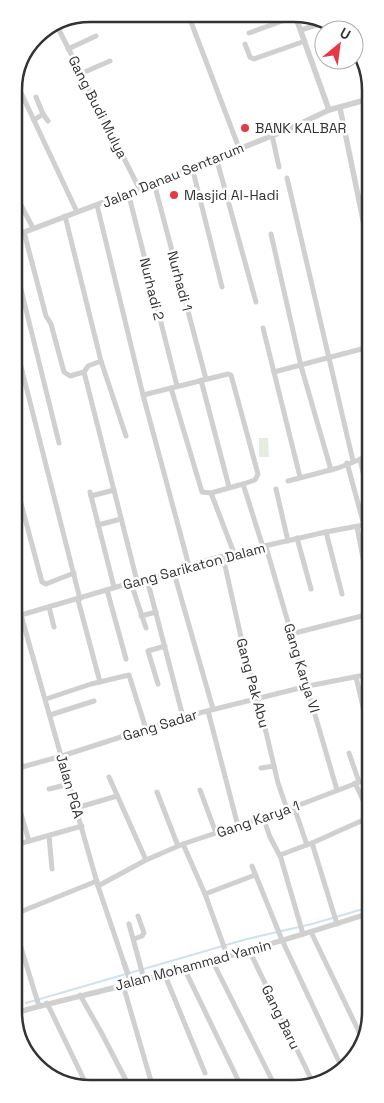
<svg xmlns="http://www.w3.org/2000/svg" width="384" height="1103" font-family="'Space Grotesk',sans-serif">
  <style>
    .green { fill: #e6ecdf }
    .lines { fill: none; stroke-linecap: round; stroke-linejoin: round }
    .stream { stroke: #cfe2ee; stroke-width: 2 }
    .minor { stroke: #d0d0d0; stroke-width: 5 }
    .tertiary { stroke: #d0d0d0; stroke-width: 5.5 }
    .poi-dot { fill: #e63946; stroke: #fff; stroke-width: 2 }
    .labels { text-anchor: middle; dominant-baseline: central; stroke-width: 5; stroke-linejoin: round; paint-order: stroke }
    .street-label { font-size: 14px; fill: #333; stroke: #fff }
    .poi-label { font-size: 14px; fill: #333; stroke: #fff; text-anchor: start }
    .rim { fill: none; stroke: #333; stroke-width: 2.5 }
  </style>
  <rect width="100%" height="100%" fill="#fff"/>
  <polygon class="green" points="259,438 268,438 269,457 259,457"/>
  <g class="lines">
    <g class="stream">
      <polyline points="26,1003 247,939 312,924 370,907"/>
      <polyline points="15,1007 21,1005"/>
    </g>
    <g class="minor">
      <polyline points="188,14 239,148"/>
      <polyline points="57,26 139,188"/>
      <polyline points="301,30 323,23"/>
      <polyline points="249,33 296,16"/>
      <polyline points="245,44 250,57 254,59 305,41"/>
      <polyline points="68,49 96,36"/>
      <polyline points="80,74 110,61"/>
      <polyline points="16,82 77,212"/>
      <polyline points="43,114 48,121"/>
      <polyline points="34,120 43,114 36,97"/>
      <polyline points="272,135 279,167"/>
      <polyline points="216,157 256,302"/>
      <polyline points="192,167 222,287"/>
      <polyline points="287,178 353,461"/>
      <polyline points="154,183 206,379"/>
      <polyline points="14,192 33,228"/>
      <polyline points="128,192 177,386"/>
      <polyline points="97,205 143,395"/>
      <polyline points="65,216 101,361 88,366 84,372 137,581"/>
      <polyline points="24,232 46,316 51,324 64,372 70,376 84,372"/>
      <polyline points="271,234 301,366 331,470"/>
      <polyline points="14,261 59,443"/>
      <polyline points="263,328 300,477"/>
      <polyline points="14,339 80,599"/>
      <polyline points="101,361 126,436"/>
      <polyline points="274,372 369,347"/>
      <polyline points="201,380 229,487"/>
      <polyline points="171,388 202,492 211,493 243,484"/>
      <polyline points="360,459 369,498"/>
      <polyline points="347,463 364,525"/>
      <polyline points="14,477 42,582 46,584 74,573"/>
      <polyline points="288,481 338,468 369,456"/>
      <polyline points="276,489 288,541"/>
      <polyline points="90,492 114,587"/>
      <polyline points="211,493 234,553"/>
      <polyline points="91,496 114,490"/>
      <polyline points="98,525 121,519"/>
      <polyline points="357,527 369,589"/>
      <polyline points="326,532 342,594"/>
      <polyline points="297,538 311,589"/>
      <polyline points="266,547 337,790"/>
      <polyline points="223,557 241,637 258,698 278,783 287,809"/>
      <polyline points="189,566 143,395 228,374 231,375 258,474 255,480 243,484 263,547"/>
      <polyline points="174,573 213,709"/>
      <polyline points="147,579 183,717"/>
      <polyline points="131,583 146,628"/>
      <polyline points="107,590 126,659"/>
      <polyline points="78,600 100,682"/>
      <polyline points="49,607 54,627"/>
      <polyline points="15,611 21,615 98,886 124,963"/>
      <polyline points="21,615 137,581 174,573 197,563 234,553 326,532 369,524"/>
      <polyline points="141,616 156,612"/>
      <polyline points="291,634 370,614"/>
      <polyline points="356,677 370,737"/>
      <polyline points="158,684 148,651 165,646"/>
      <polyline points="46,699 91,684 129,675 146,729"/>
      <polyline points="208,711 238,826"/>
      <polyline points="50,715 94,701"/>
      <polyline points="15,746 22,767"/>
      <polyline points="349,753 359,782"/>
      <polyline points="261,768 274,766"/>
      <polyline points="15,769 62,756 183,717 308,686 370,674"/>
      <polyline points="109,777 146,860"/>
      <polyline points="355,783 370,815"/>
      <polyline points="49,789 70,784"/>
      <polyline points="200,790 216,833"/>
      <polyline points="157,792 178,846"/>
      <polyline points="15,794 29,841"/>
      <polyline points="294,807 307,845"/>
      <polyline points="76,808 117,796"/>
      <polyline points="263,817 270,837 280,856"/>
      <polyline points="49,836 52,869"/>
      <polyline points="312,843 337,924"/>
      <polyline points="183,844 205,894 227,955"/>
      <polyline points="15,845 82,826"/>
      <polyline points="252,866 282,940 342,1068"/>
      <polyline points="98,886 146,860 183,844 294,807 370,778"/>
      <polyline points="205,894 255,875"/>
      <polyline points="15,914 97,881"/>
      <polyline points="129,924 144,979"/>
      <polyline points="15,928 39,1006"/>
      <polyline points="311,932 362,1038"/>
      <polyline points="303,934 280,855 312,843 370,817"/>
      <polyline points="134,939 142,936 144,933 138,916"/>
      <polyline points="249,950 314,1085"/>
      <polyline points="212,960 276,1088"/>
      <polyline points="184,968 242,1088"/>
      <polyline points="164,973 205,1073"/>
      <polyline points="123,985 153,1088"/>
      <polyline points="80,995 101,1032 130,1088"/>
      <polyline points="47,1003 88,1088"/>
    </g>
    <g class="tertiary">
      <polyline points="295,15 329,110"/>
      <polyline points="340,108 369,249"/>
      <polyline points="14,236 154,183 289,129 329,110 369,99"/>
      <polyline points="124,963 131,983"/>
      <path d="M15 1013C53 1002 91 994 129 984 210 962 290 939 370 913"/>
    </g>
  </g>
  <g class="poi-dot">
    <circle cx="245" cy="128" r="5"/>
    <circle cx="174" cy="195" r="5"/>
  </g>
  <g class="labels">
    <g class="street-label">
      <text transform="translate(98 107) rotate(63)">Gang Budi Mulya</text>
      <text transform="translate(173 175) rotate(-22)">Jalan Danau Sentarum</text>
      <text transform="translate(180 281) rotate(75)">Nurhadi 1</text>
      <text transform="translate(152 289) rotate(76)">Nurhadi 2</text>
      <text transform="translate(194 566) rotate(-15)">Gang Sarikaton Dalam</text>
      <text transform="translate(302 668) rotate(73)">Gang Karya VI</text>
      <text transform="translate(253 683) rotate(75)">Gang Pak Abu</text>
      <text transform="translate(160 725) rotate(-17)">Gang Sadar</text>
      <text transform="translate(70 786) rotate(74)">Jalan PGA</text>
      <text transform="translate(258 819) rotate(-19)">Gang Karya 1</text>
      <text transform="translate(193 965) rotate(-15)">Jalan Mohammad Yamin</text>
      <text transform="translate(281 1017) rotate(64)">Gang Baru</text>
    </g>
    <g class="poi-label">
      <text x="255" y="128">BANK KALBAR</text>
      <text x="184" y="195">Masjid Al-Hadi</text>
    </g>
  </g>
  <path d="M0 0H384V1103H0ZM90 22H294A68 68 0 0 1 362 90V1012A68 68 0 0 1 294 1080H90A68 68 0 0 1 22 1012V90A68 68 0 0 1 90 22Z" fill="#fff" fill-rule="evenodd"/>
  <path class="rim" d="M90 22H294A68 68 0 0 1 362 90V1012A68 68 0 0 1 294 1080H90A68 68 0 0 1 22 1012V90A68 68 0 0 1 90 22Z"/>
  <g transform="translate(339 45) rotate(29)"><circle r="24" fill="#ffffff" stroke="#adadad"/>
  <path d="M0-4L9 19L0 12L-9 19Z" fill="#e63946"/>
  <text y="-8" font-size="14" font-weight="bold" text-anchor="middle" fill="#333333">U</text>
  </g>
</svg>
